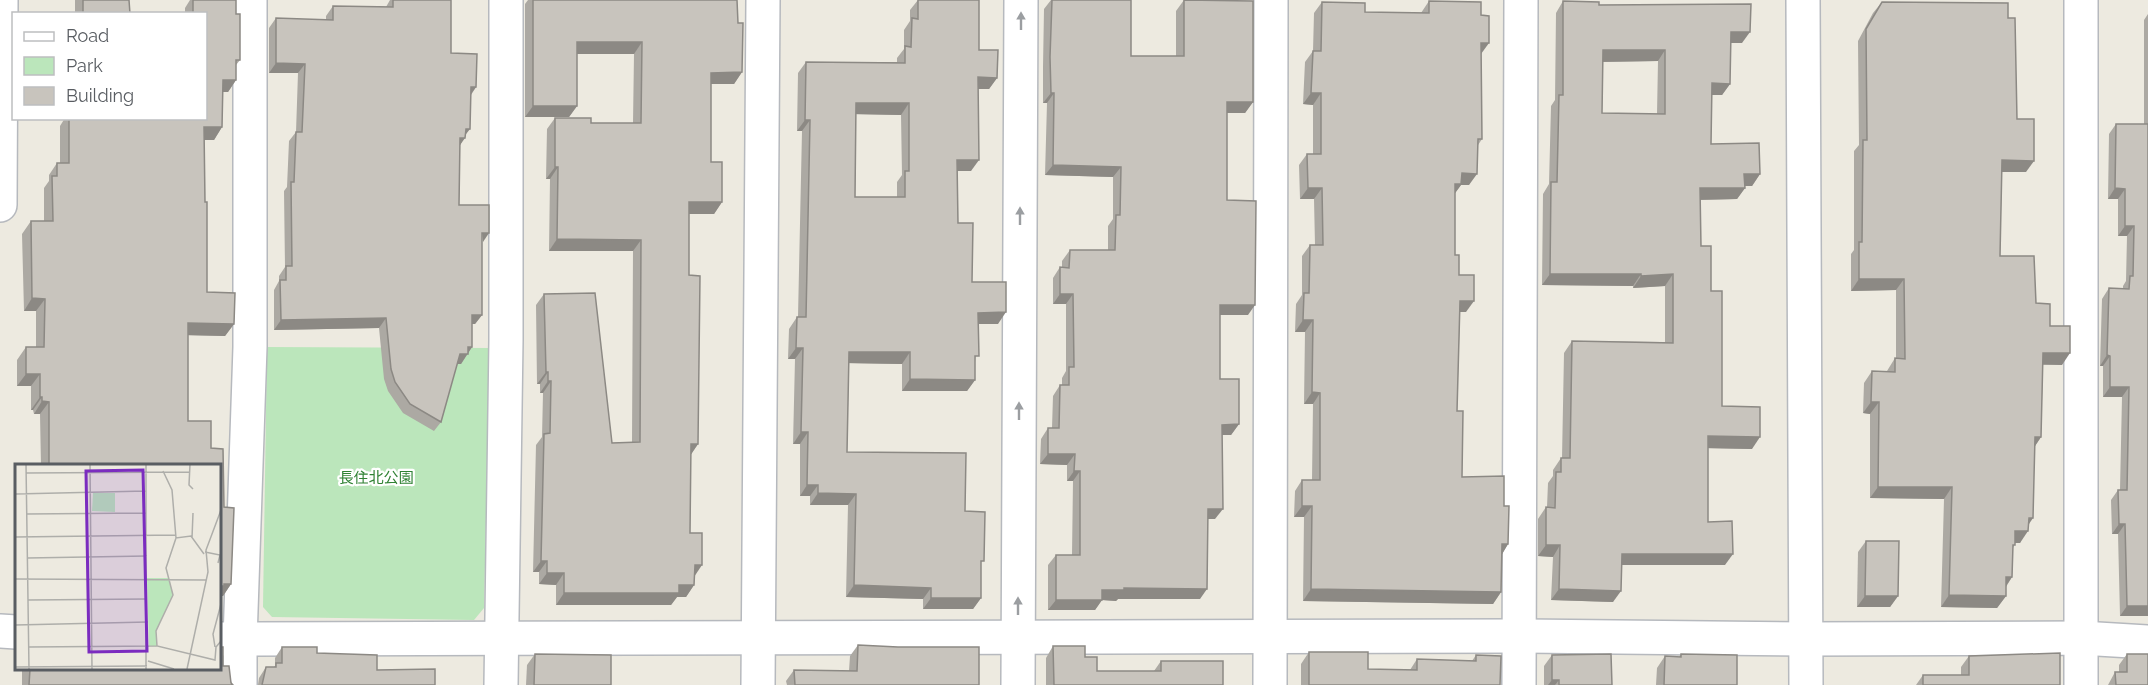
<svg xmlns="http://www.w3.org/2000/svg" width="2148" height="685" font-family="Raleway,'Noto Sans JP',sans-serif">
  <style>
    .green { fill: #bbe6bb }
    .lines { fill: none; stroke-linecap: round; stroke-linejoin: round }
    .minor-casing { stroke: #b6b9be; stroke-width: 36 }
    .minor { stroke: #fff; stroke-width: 33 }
    .wall { fill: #aca9a3; fill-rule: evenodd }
    .shaded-wall { fill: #8c8984 }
    .building { fill: #c8c4bd; stroke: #8c8984; stroke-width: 1.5; fill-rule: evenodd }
    .oneway { fill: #9b9ea1 }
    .labels { text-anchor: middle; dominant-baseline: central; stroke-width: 4.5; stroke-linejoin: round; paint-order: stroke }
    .park-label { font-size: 15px; fill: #308234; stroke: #fff }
    .inset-road { fill: none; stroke: #aeaeaa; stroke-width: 1.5 }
    .view { fill: #7b2cbf; fill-opacity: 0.15; stroke: #7b2cbf; stroke-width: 3 }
    .inset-edge { fill: none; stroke: #595d62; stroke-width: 3 }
  </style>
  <rect width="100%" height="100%" fill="#edeae0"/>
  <polygon class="green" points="267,347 490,348 484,608 474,620 272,617 263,607"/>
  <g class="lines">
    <defs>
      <g id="minor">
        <polyline points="1803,0 1806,685"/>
        <polyline points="0,205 1,0"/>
        <polyline points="0,631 16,632"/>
        <polyline points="219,639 1519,636 1806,639 2081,638 2148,642"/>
        <polyline points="240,685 240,640 250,347 250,0"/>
        <polyline points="501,685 506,340 506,0"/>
        <polyline points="758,685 763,0"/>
        <polyline points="1018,685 1021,0"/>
        <polyline points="1270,685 1271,0"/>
        <polyline points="1519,685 1521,0"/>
        <polyline points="2081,685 2081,0"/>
      </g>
    </defs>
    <use href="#minor" class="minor-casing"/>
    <use href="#minor" class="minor"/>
  </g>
  <g class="wall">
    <polygon points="75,0 129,0 130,14 75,14"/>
    <polygon points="190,0 236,0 236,14 240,14 240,60 236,65 236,80 228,92 223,92 222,127 214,140 204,140 205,202 207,202 207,292 235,293 234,324 225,336 188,335 188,421 211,421 211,448 223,449 224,507 234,508 231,584 223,596 219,596 219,466 41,466 40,414 34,414 33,410 31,410 31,386 17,386 17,360 26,347 36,347 36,311 24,311 22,234 31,221 44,221 44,188 49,181 49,175 57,163 60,163 60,126 65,118 206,118 206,14 185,14 185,8"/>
    <polygon points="390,0 451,0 451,53 476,87 471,95 465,135 460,145 459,205 482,242 482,315 475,324 472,324 472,347 461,364 457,364 441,422 434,431 403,413 388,391 384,379 379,328 274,330 274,290 279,281 279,276 285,267 284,191 287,187 289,141 296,132 298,73 269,73 269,28 276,18 326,20 326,16 333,6 386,7"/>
    <polygon points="528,0 737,0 738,23 742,72 734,84 711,84 711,162 722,202 714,214 689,214 689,275 698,444 691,454 690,533 695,576 694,585 686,597 677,597 671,605 556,605 556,585 539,584 539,572 533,572 536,445 542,437 543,393 540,393 540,384 537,384 536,305 544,294 612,443 632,442 633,251 549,251 550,179 546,179 547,129 555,118 591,123 633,123 634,54 577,54 577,106 569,117 525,117 525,4"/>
    <path d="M918 0H979V50L997 78 989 89H978L971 171H957L958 223 972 282 998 324H979L975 362V380L967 391H902V364L849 363 847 452 965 511 981 566V598L973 609H923V599L846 597 848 505H810V496H800V444H793L795 359H788L789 329 797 317H798L802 131H797L798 73 806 62H897V58L904 49V30L910 21V10ZM856 114 901 115 902 175 897 182V197H855Z"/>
    <polygon points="1051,0 1131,0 1131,56 1176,56 1176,11 1184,0 1253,102 1245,113 1227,113 1227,200 1248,315 1220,315 1220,379 1239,424 1231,435 1222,435 1215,519 1208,519 1200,599 1118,599 1116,601 1102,600 1095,610 1048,610 1048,565 1056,555 1072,555 1073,481 1067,481 1067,465 1040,464 1041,439 1048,428 1052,428 1053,396 1060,385 1062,385 1062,378 1066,371 1066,304 1053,304 1053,278 1060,267 1062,267 1062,261 1070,250 1108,250 1108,226 1113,219 1113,177 1045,175 1047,103 1043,103 1043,67 1044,9"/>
    <polygon points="1429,1 1481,54 1482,139 1478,145 1469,185 1461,185 1455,193 1455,255 1466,312 1460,312 1457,411 1462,477 1504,506 1508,544 1502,554 1501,592 1493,604 1303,601 1304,517 1294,517 1295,491 1302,480 1312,480 1313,404 1304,404 1305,332 1295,332 1296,304 1302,295 1302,256 1310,245 1315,245 1314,199 1300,199 1299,165 1307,154 1313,154 1313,105 1303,104 1305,62 1313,51 1314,13 1322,2 1365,12 1421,13"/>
    <path d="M1563 1 1599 5 1742 43H1730V84L1722 95H1712L1711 144 1760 174 1752 186H1745V188L1737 199 1700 200 1701 246 1711 291 1722 406 1752 449 1708 448V522L1725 565H1622L1613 602 1551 600 1553 557 1538 556V519L1546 507H1547L1548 483 1553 476V470L1561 458H1562L1564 353 1572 341 1665 342V286L1633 288V286L1542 285 1543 194 1549 184 1551 106 1555 100 1556 13ZM1658 61 1657 114 1602 113 1603 62Z"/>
    <polygon points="1882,2 2008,18 2017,119 2026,172 2002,172 2000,256 2036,303 2050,326 2062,365 2043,365 2041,437 2035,446 2028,525 2020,543 2015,543 2013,548 2012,577 2006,587 2006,596 1997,608 1941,607 1944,499 1870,498 1870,414 1863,413 1864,383 1872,371 1887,371 1895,358 1896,358 1896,290 1851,291 1851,254 1854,250 1854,151 1859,145 1858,41 1873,13"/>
    <polygon points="2148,14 2148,616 2120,616 2118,534 2112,534 2111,500 2118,490 2120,490 2122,397 2103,397 2103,366 2100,366 2102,299 2109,288 2123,289 2123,286 2126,281 2127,236 2118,236 2118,199 2108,199 2109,134 2116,124 2144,124 2144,20"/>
    <polygon points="1866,541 1898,596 1890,607 1857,607 1858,552"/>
    <polygon points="858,645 979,685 787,685 786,681 794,670 849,671 850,656"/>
    <polygon points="1053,646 1085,657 1097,671 1154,671 1161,661 1223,685 1046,685 1046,658"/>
    <polygon points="282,647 317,653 377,670 435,685 258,685 259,678 266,667 274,667 275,666 275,658"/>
    <polygon points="1309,652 1368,669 1410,670 1417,659 1472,661 1476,655 1500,685 1301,685 1301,664"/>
    <polygon points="535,654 611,685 526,685 527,665"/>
    <polygon points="1681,654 1737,685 1656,685 1657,668 1665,656 1679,657"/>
    <polygon points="2127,654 2148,685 2108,685 2115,672 2119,672 2119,665"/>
    <polygon points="1552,655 1612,685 1544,685 1544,666"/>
    <polygon points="1969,656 2060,685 1916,685 1923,675 1961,675 1961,667"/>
    <polygon points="223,666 233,685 22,685 22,669 219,669"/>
  </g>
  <g class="shaded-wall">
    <polygon points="1731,32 1750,32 1742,43 1723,43"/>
    <polygon points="577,42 642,42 634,54 569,54"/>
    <polygon points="1481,43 1489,43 1481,54"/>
    <polygon points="1603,50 1665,50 1658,61 1595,62"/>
    <polygon points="276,63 305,64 298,73 269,73"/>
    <polygon points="742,72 734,84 703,84 711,73"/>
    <polygon points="978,77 997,78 989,89 970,89"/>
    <polygon points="223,80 236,80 228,92 214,92"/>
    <polygon points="1712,83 1730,84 1722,95 1705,95"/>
    <polygon points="471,87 476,87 469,97"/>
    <polygon points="1051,93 1054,93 1047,103 1043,103"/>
    <polygon points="1311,93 1321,93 1313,105 1303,104"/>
    <polygon points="1227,102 1253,102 1245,113 1219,113"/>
    <polygon points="856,103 909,103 901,115 848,114"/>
    <polygon points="533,106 577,106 569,117 525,117"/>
    <polygon points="805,120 810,120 802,131 797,131"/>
    <polygon points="204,127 222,127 214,140 196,140"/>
    <polygon points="466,129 470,129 463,138 465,138 458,148 453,147"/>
    <polygon points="957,160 979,160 971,171 949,171"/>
    <polygon points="2002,160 2034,161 2026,172 1994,172"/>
    <polygon points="1053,165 1121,167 1113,177 1045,175"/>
    <polygon points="555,167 558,167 550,179 546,179"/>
    <polygon points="1462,173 1477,174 1469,185 1461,185 1453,196 1447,195"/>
    <polygon points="1744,174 1760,174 1752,186 1736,186"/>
    <polygon points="1308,188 1322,188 1314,199 1300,199"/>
    <polygon points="1700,188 1745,188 1737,199 1692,200"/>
    <polygon points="2115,188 2125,189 2118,199 2108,199"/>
    <polygon points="689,202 722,202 714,214 681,214"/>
    <polygon points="2125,226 2134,226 2127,236 2118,236"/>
    <polygon points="482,233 489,233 483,242"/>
    <polygon points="557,239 641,240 633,251 549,251"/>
    <polygon points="1550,274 1641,274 1633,286 1542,285"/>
    <polygon points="1673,274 1665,286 1633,288 1641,276"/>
    <polygon points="1859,279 1904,279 1896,290 1851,291"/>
    <polygon points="1060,294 1073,294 1066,304 1053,304"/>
    <polygon points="32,298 45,299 36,311 24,311"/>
    <polygon points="1460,301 1474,301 1466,312 1452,312"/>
    <polygon points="1220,305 1255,305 1248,315 1213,315"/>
    <polygon points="1006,312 998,324 970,324 978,313"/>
    <polygon points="472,315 482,315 475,324 465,324"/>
    <polygon points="386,318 379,328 274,330 281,320"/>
    <polygon points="1303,320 1313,320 1305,332 1295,332"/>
    <polygon points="188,323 234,324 225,336 179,335"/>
    <polygon points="468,347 472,347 461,364 453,364 460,354"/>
    <polygon points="796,348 803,348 795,359 788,359"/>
    <polygon points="849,352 910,352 902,364 841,363"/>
    <polygon points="2043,353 2070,353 2062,365 2035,364"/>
    <polygon points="2107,355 2110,356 2103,366 2100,366"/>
    <polygon points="546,372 548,372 540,384 537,384"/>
    <polygon points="26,374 40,374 31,386 17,386"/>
    <polygon points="910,379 975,380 967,391 902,391"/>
    <polygon points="548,381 551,381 543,393 540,393"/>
    <polygon points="2110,387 2129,387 2122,397 2103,397"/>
    <polygon points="1312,392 1320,393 1313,404 1304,404"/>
    <polygon points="40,397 42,397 33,410 31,410"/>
    <polygon points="42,401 49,402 40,414 34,414"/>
    <polygon points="1871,402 1879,402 1870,414 1863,413"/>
    <polygon points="1239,424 1231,435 1215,435 1222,425"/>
    <polygon points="801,432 808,432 800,444 793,444"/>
    <polygon points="1708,436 1760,437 1752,449 1700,448"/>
    <polygon points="2035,437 2041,437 2033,449"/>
    <polygon points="691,444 698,444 690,456"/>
    <polygon points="1048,454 1075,454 1067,465 1040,464"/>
    <polygon points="1074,471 1080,471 1073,481 1067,481"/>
    <polygon points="807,485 818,485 810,496 800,496"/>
    <polygon points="1878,487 1952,487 1944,499 1870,498"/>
    <polygon points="818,493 856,494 848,505 810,505"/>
    <polygon points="1302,506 1312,506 1304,517 1294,517"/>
    <polygon points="1208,509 1223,509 1215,519 1201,519"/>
    <polygon points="2029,518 2033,518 2025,530"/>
    <polygon points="2119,524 2125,524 2118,534 2112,534"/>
    <polygon points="2015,531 2028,531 2020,543 2007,543"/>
    <polygon points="1502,544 1508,544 1501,556"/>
    <polygon points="1546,545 1560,545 1553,557 1538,556"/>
    <polygon points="1622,554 1733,554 1725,565 1614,565"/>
    <polygon points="541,561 547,561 539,572 533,572"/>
    <polygon points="695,565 702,565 694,577"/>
    <polygon points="547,573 564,573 556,585 539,584"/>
    <polygon points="2006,577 2012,577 2004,589"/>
    <polygon points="224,584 231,584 223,596 219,596 219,586"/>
    <polygon points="679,585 694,585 686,597 677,597 671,605 556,605 564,593"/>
    <polygon points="854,585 931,588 923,599 846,597"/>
    <polygon points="1124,588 1207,589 1200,599 1118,599 1116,601 1102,600 1095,610 1048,610 1056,600 1102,590"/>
    <polygon points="1311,589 1501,592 1493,604 1303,601"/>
    <polygon points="1559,589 1621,591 1613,602 1551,600"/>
    <polygon points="1949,595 2006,596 1997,608 1941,607"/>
    <polygon points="1865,596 1898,596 1890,607 1857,607"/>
    <polygon points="931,598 981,598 973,609 923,609"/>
    <polygon points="2127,606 2148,606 2148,616 2120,616"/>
    <polygon points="1552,680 1559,680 1555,685 1548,685"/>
  </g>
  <g class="building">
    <polygon points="83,0 129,0 130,14 83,14"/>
    <polygon points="193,0 236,0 236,14 240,14 240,60 236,60 236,80 223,80 222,127 204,127 205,202 207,202 207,292 235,293 234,324 188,323 188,421 211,421 211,448 223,449 224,507 234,508 231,584 224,584 224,586 219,586 219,466 49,466 49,402 42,401 42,397 40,397 40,374 26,374 26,347 44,347 45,299 32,298 31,221 53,221 52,176 57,176 57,163 69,163 69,118 206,118 206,14 193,14"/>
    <polygon points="393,0 451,0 451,53 477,54 476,87 471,87 470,129 466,129 465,138 460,138 459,205 489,205 489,233 482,233 482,315 472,315 472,347 468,347 468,354 460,354 441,422 410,404 395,382 391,369 386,318 281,320 280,280 286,280 286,266 292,266 291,182 294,182 296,132 302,132 305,64 276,63 276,18 333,20 333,6 393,7"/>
    <polygon points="533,0 737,0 738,23 743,23 742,72 711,73 711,162 722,162 722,202 689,202 689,275 700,276 698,444 691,444 690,533 702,533 702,565 695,565 694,585 679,585 679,593 564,593 564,573 547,573 547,561 541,561 544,434 550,433 551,381 548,381 548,372 546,372 544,294 595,293 612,443 640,442 641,240 557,239 558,167 555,167 555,118 591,118 591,123 641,123 642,42 577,42 577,106 533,106"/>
    <path d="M918 0H979V50H998L997 78 978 77 979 160H957L958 223H973L972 282H1006V312L978 313 979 356H975V380L910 379V352H849L847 452 966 453 965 511 985 512 984 561H981V598H931V588L854 585 856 494 818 493V485H807L808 432H801L803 348H796L797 317H806L810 120H805L806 62 905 63V46L911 47 912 18 918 19ZM856 103H909V171H905V197H855Z"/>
    <polygon points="1052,0 1131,0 1131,56 1184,56 1184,0 1253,1 1253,102 1227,102 1227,200 1256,201 1255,305 1220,305 1220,379 1239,379 1239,424 1222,425 1223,509 1208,509 1207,589 1124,588 1124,590 1102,590 1102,600 1056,600 1056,555 1080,555 1080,471 1074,471 1075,454 1048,454 1048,428 1059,428 1060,385 1069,385 1069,367 1074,367 1073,294 1060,294 1060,267 1069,268 1070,250 1115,250 1116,215 1120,215 1121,167 1053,165 1054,93 1051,93 1050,57"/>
    <polygon points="1429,1 1481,2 1481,15 1489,16 1489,43 1481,43 1482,139 1478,139 1477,174 1462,173 1461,184 1455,184 1455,255 1459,255 1459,275 1474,275 1474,301 1460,301 1457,411 1463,411 1462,477 1504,476 1504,506 1509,506 1508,544 1502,544 1501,592 1311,589 1312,506 1302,506 1302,480 1320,480 1320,393 1312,392 1313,320 1303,320 1304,293 1309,293 1310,245 1323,245 1322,188 1308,188 1307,154 1321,154 1321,93 1311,93 1313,51 1321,51 1322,2 1365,3 1365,12 1429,13"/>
    <path d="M1563 1 1599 2V5L1751 4 1750 32H1731L1730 84 1712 83 1711 144 1759 143 1760 174H1744L1745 188H1700L1701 246H1711V291H1722V406L1760 407V437L1708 436V522L1732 521 1733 554H1622L1621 591 1559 589 1560 545H1546V507L1555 508 1556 472H1561V458H1570L1572 341 1673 343V274L1641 276V274H1550L1551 182H1557L1559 95H1563ZM1603 50H1665V114L1602 113Z"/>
    <polygon points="1882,2 2008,3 2008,18 2015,18 2017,119 2034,119 2034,161 2002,160 2000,256 2034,256 2036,303 2050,304 2050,326 2070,326 2070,353 2043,353 2041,437 2035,437 2033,518 2029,518 2028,531 2015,531 2015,545 2013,545 2012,577 2006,577 2006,596 1949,595 1952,487 1878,487 1879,402 1871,402 1872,371 1895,372 1895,358 1905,359 1904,279 1859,279 1859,242 1862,242 1863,140 1867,140 1866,29"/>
    <polygon points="2116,124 2148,124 2148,606 2127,606 2125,524 2119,524 2118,490 2127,490 2129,387 2110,387 2110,356 2107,355 2109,288 2129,289 2130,276 2133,276 2134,226 2125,226 2125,189 2115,188"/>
    <polygon points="1866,541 1899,541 1898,596 1865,596"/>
    <polygon points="858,645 898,647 979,647 979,685 795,685 794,670 857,671"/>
    <polygon points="1053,646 1085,646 1085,657 1097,657 1097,671 1161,671 1161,661 1223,661 1223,685 1054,685"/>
    <polygon points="219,647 223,647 223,666 229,666 231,683 233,685 29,685 30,669 219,669"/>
    <polygon points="282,647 317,647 317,653 377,655 377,670 435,669 435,685 262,685 266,667 276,667 276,663 282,663"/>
    <polygon points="1309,652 1368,652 1368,669 1417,670 1417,659 1476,661 1476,655 1501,656 1500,685 1309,685"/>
    <polygon points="2060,653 2060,685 1923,685 1923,675 1969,675 1969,656"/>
    <polygon points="535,654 611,655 611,685 534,685"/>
    <polygon points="1611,654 1612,685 1559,685 1559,680 1552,680 1552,655"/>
    <polygon points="1681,654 1737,655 1737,685 1664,685 1665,656 1681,657"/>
    <polygon points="2127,654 2148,654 2148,685 2116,685 2115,672 2127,672"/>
  </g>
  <defs><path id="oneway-solid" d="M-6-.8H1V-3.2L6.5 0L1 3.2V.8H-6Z" transform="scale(1.5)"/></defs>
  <g class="oneway">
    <use href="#oneway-solid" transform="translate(1021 21) rotate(-90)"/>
    <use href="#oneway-solid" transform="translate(1020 216) rotate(-90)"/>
    <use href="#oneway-solid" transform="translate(1019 411) rotate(-90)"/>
    <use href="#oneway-solid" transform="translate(1018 606) rotate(-90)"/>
  </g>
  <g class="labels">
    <g class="park-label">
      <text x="376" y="478">長住北公園</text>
    </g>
  </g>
  <g transform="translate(15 464)">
    <rect width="206" height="206" fill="#edeae0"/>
    <path d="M100 29V48L77 47 78 29ZM132 114H154L158 131 141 167 142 182H134Z" fill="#bbe6bb"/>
    <path class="inset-road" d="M11 0 14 205M75 0 77 205M131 0V205M175 0 174 21 178 25M148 7 157 26 161 74 176 72 189 90M11 9 175 8M0 30 131 27M11 50 131 49M0 73 161 71M161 74 151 104 158 131 141 167 142 182 200 196 201 183 206 177M177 74 178 49M190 88 205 91 203 99M12 94 132 92M0 115 191 116M13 136 132 135M0 161 133 158M14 183 142 182M200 183 198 170 206 140M133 197 159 205M0 203 132 202M172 205 193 108 191 86 206 46"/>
    <path class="view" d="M128 6 132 187 74 188 71 7Z"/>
    <rect width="206" height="206" class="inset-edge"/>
  </g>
  <rect x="12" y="12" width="195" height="108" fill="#ffffff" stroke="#bdbec0" stroke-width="1.5"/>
  <rect x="24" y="32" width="30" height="9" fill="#ffffff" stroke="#bdbec0" stroke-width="1.5"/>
  <text x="66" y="42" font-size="18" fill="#595d62">Road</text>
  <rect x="24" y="57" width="30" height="18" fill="#bbe6bb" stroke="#bdbec0" stroke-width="1.5"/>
  <text x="66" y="72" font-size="18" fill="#595d62">Park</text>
  <rect x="24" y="87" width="30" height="18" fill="#c8c4bd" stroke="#bdbec0" stroke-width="1.5"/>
  <text x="66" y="102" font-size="18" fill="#595d62">Building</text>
</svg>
